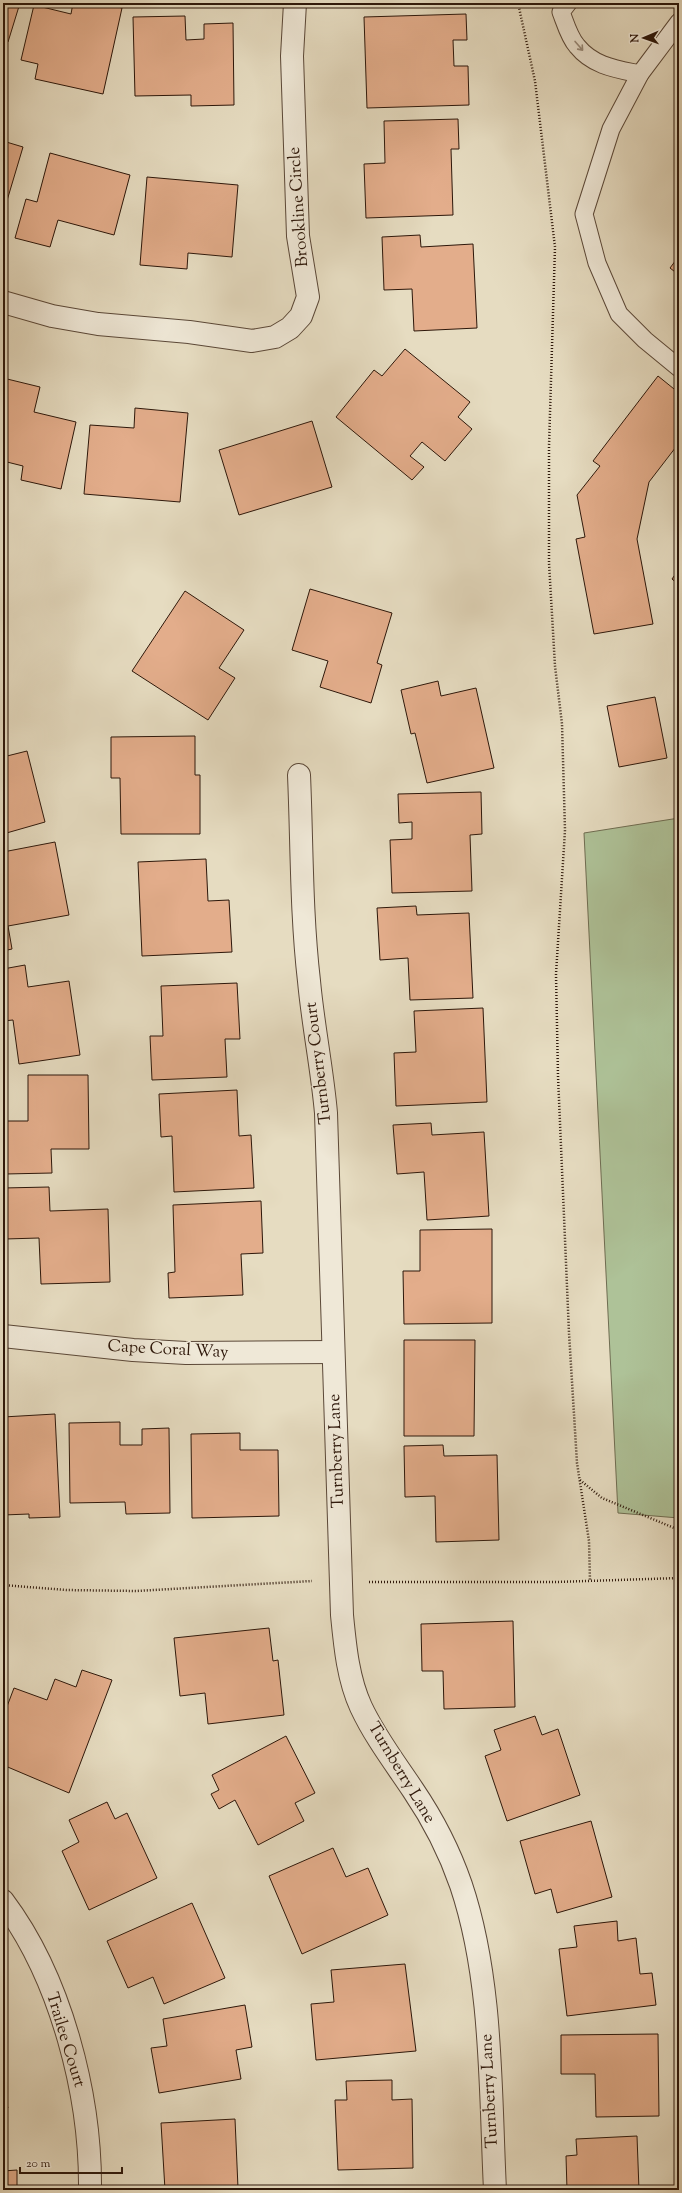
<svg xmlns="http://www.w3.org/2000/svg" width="682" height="2193" font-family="'Sorts Mill Goudy',serif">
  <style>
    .green { fill: #aec298; stroke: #6e6c51 }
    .building { fill: #e3ad8b; stroke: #2d170a }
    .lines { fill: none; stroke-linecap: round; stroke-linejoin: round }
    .lane-casing { stroke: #5b4838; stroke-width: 19 }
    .street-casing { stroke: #5b4838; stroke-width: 24 }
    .path { stroke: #2d170a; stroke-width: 2.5; stroke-dasharray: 1 2; stroke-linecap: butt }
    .lane { stroke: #efe8d7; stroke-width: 17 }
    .street { stroke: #efe8d7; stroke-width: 22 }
    .oneway { stroke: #988a7b }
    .labels { text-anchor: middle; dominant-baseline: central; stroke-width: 3; stroke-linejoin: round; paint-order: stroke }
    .street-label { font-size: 17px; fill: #2d170a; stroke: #efe8d7 }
  </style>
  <rect width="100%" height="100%" fill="#e6dcc1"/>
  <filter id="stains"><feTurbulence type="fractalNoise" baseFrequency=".005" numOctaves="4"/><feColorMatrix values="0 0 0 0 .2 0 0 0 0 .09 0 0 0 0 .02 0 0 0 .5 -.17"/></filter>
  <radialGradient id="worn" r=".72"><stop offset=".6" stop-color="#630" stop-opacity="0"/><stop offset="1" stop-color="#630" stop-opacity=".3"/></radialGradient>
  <polygon class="green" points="679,818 679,1518 618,1513 584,833"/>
  <g class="building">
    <polygon points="3,3 20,3 8,42 3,40"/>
    <polygon points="73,3 100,3 122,8 103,94 35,79 38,64 21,60 34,5 71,14"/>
    <polygon points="466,14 467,40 453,40 454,66 468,66 469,105 367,108 364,17"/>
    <polygon points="185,16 186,40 204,39 204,24 233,23 234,105 191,106 191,95 135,96 133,17"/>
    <polygon points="458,119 459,149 451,149 453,215 366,218 364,164 385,163 384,121"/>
    <polygon points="3,141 23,147 3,214"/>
    <polygon points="50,153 130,175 114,235 58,220 50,247 15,238 26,199 37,202"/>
    <polygon points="147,177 238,185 232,257 188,253 187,269 140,265"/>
    <polygon points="420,235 421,247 473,244 477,328 414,331 412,289 384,290 382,237"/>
    <polygon points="679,256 679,275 670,268"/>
    <polygon points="405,349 470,402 458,417 472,429 445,461 422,442 410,456 424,467 412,480 336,417 374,370 382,376"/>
    <polygon points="658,376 679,393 679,443 649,482 637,539 653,624 594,634 576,539 585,537 577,495 600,466 593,461"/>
    <polygon points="3,378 40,387 34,412 76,422 61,489 21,480 23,466 3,461"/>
    <polygon points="135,408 188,413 180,502 84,494 90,425 134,428"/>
    <polygon points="312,421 332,487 239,515 219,450"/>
    <polygon points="679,569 679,585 672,579"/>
    <polygon points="310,589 392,613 377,663 382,665 371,703 320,687 328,661 292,650"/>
    <polygon points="185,591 244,630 219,668 235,678 208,720 132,671"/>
    <polygon points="438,681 441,696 476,688 494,768 427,783 415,733 411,734 401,690"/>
    <polygon points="655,697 667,758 619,767 607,706"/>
    <polygon points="195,736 195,775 200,775 200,834 121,834 120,778 111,778 111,737"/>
    <polygon points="27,751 45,822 3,834 3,757"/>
    <polygon points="481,792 482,834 470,835 472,891 392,893 390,840 412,839 412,822 399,823 398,794"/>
    <polygon points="55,842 69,915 8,926 12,949 3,951 3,852"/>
    <polygon points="206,859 208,901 229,900 232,952 142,956 138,862"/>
    <polygon points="416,906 417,915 469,913 473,998 410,1000 408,958 380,960 377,908"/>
    <polygon points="25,965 28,987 69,981 80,1055 19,1064 13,1020 3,1021 3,969"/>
    <polygon points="237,983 240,1039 225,1039 227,1077 152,1080 150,1036 163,1036 161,986"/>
    <polygon points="483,1008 487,1102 396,1106 394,1053 416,1052 414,1011"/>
    <polygon points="28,1075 88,1075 89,1149 51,1149 52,1173 5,1174 5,1121 28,1121"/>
    <polygon points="237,1090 239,1136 251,1135 254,1188 174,1192 172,1136 161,1137 159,1094"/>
    <polygon points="431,1123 432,1135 484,1132 489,1216 427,1220 424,1172 397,1174 393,1125"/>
    <polygon points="49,1187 50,1211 108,1209 110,1282 41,1284 39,1238 5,1239 3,1188"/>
    <polygon points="261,1201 263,1253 241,1254 243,1295 169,1298 168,1273 175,1272 173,1205"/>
    <polygon points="492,1229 492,1323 404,1324 403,1271 420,1271 420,1230"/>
    <polygon points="404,1340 475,1340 474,1436 404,1436"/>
    <polygon points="55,1414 60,1517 29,1518 29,1514 3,1515 3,1417"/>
    <polygon points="120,1422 120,1445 142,1445 142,1429 169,1428 170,1513 126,1514 125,1502 70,1503 69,1423"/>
    <polygon points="240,1433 240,1450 278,1450 279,1516 192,1518 191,1434"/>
    <polygon points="443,1445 444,1456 497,1455 499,1540 436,1542 435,1496 405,1497 404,1446"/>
    <polygon points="513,1621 515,1707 444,1709 443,1671 422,1671 421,1624"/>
    <polygon points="269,1628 273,1661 278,1660 284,1715 208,1724 205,1693 180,1696 174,1638"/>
    <polygon points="82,1670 112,1680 69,1793 3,1765 3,1717 14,1688 47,1700 55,1679 76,1687"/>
    <polygon points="535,1716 542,1735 558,1729 580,1795 507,1821 485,1756 501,1750 494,1730"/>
    <polygon points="286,1736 315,1793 295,1803 304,1821 258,1845 235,1800 219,1809 211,1794 219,1790 212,1775"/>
    <polygon points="107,1802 115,1819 127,1813 157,1878 89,1910 62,1851 79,1842 69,1820"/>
    <polygon points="591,1821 612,1897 557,1913 551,1889 535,1894 520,1841"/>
    <polygon points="333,1848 346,1877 368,1868 388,1915 302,1954 269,1876"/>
    <polygon points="192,1903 225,1978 164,2004 153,1977 128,1988 107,1941"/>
    <polygon points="617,1921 618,1941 636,1938 640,1974 652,1973 656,2005 567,2016 559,1949 577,1947 574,1926"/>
    <polygon points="405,1964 416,2051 316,2060 311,2004 334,2002 331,1970"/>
    <polygon points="245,2005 252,2047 236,2050 241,2079 159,2093 151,2048 167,2046 163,2019"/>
    <polygon points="658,2034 659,2116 596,2117 595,2074 561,2074 561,2035"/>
    <polygon points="392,2080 392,2100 412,2099 413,2168 338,2170 335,2100 347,2100 346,2081"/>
    <polygon points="3,2091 8,2108 3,2109"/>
    <polygon points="235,2119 238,2188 165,2190 161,2123"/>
    <polygon points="637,2136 639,2190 567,2190 566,2156 577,2155 576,2139"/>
    <polygon points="17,2170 17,2190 3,2190 3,2171"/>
  </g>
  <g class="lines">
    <defs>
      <g id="lane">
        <path d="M568 3 561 12C565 22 569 37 577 46 593 66 616 69 640 74"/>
        <polyline points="679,22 640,74 611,129 584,214 597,263 619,314 645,340 679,368"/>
      </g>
      <g id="street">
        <polyline points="3,302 52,316 98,324 189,332 252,341 275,337 290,328 301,316 308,297 298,236 292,56 295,3"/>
        <path d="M299 775C302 843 301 912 309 981 313 1025 322 1068 326 1113L342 1615C345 1646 348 1679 361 1707 375 1737 395 1763 413 1790 432 1818 450 1853 461 1885 493 1980 490 2091 495 2190"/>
        <polyline points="3,1336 133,1350 186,1353 333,1352"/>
        <path d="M3 1901C61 1978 91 2095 90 2190"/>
      </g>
    </defs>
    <use href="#lane" class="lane-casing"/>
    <use href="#street" class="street-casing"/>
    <g class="path">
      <polyline points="518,3 535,81 555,247 549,446 549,563 555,666 562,724 565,830 556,974 558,1076 569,1333 577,1463 589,1541 590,1581"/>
      <polyline points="580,1480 602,1498 679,1530"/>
      <polyline points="369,1582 556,1582 679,1578"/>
      <polyline points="3,1585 66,1590 136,1591 312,1581"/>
    </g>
    <use href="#lane" class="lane"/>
    <use href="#street" class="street"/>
  </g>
  <defs><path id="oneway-shaft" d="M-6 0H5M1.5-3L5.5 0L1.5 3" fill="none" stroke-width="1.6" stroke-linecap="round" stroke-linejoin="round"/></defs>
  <use class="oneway" href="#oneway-shaft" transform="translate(579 46) rotate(49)"/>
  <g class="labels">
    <g class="street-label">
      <text transform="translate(299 207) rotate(-94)">Brookline Circle</text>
      <text transform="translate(319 1063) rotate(-97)">Turnberry Court</text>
      <text transform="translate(168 1350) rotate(3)">Cape Coral Way</text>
      <text transform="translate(337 1451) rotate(-92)">Turnberry Lane</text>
      <text transform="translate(401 1773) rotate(59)">Turnberry Lane</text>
      <text transform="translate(65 2040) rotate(73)">Trailee Court</text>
      <text transform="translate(490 2091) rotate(-93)">Turnberry Lane</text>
    </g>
  </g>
  <rect width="682" height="2193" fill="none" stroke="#e6dcc1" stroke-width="16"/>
  <rect x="4" y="4" width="674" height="2185" fill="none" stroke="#2d170a" stroke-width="2"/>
  <rect x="8" y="8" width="666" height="2177" fill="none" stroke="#2d170a"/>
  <g transform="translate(644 38) rotate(268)" stroke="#efe8d7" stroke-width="3" paint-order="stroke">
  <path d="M0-3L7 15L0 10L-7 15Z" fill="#2d170a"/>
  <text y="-6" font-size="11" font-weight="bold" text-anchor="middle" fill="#2d170a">N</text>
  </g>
  <path d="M20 2167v6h102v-6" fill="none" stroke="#2d170a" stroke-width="2"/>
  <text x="26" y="2167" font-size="12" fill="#2d170a" stroke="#efe8d7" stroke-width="3" paint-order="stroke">20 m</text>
  <rect width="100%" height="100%" filter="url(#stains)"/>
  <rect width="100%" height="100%" fill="url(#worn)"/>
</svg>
